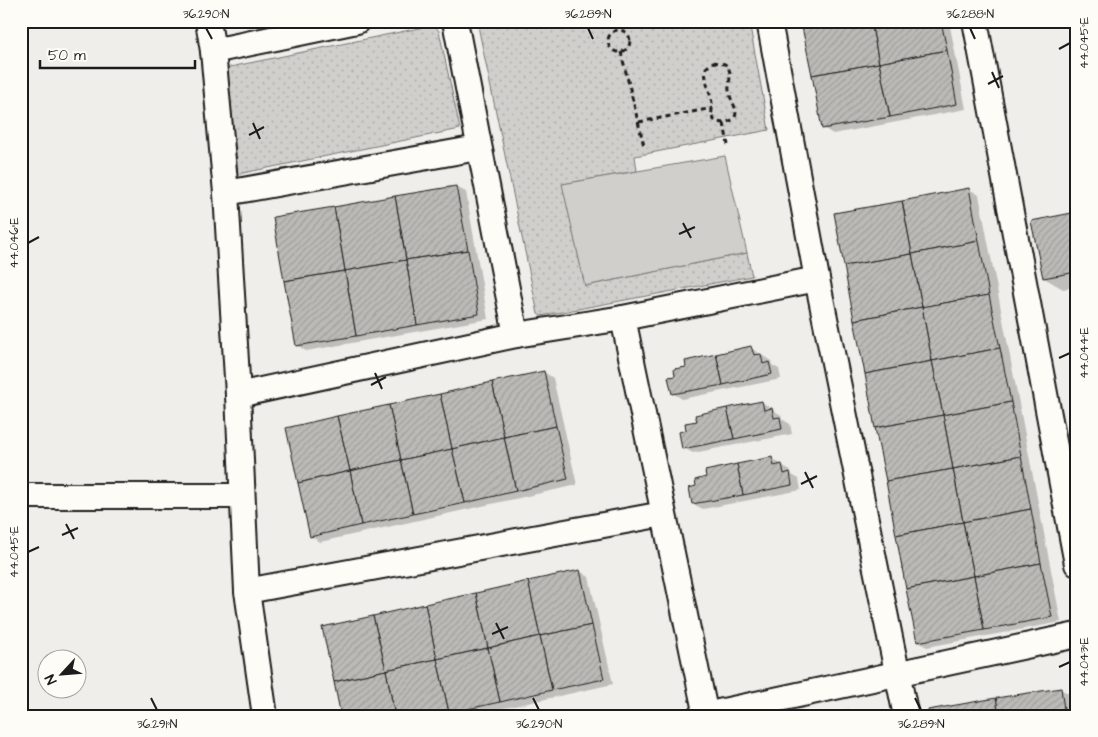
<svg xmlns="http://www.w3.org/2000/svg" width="1098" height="737" font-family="'Architects Daughter',sans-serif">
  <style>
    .park { fill: url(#park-dots); stroke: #767674 }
    .garden { fill: #d0cfcc; stroke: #767674 }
    .shadow { fill: #0003 }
    .building { fill: url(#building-hatch); stroke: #1c1c1c }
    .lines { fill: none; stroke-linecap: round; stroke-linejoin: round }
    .street-casing { stroke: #1c1c1c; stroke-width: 28 }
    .path { stroke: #1c1c1c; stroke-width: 3; stroke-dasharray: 5 4; stroke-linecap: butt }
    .street { stroke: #fdfcf7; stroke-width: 24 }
    .ticks { fill: none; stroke: #1c1c1c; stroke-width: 2 }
    .neatline { fill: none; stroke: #1c1c1c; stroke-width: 2 }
    .ticks-label { font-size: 12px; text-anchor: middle; fill: #1c1c1c }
  </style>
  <defs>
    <pattern id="park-dots" width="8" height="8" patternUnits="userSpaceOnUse" patternTransform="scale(1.25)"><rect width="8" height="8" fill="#d0cfcc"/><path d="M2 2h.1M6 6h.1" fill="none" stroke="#b2b1af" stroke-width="1.8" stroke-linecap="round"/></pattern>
    <pattern id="building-hatch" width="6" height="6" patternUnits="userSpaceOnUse" patternTransform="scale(1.25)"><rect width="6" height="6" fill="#bbbab6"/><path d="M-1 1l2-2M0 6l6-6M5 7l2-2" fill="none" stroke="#a09f9c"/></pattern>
  </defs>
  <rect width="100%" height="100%" fill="#f0eeea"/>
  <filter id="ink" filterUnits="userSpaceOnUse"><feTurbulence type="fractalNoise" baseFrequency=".02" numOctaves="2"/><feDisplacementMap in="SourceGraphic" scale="10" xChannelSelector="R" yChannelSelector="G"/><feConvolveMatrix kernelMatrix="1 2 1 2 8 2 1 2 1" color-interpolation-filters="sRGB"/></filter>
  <g filter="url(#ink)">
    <g class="park">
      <polygon points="477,21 749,21 769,130 635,156 637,171 563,184 585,286 747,253 752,276 546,315 541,316 538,314"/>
      <polygon points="434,25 439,31 460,129 238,174 227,73 227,69 230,67"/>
    </g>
    <polygon class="garden" points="725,156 747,253 585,286 562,184"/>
    <g class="shadow">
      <polygon points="803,21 949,21 966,109 833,134 823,128"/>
      <polygon points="456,187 466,192 488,319 306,351 297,345"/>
      <polygon points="969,189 979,195 1061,622 927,647 918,642"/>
      <polygon points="1077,213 1077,286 1063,289 1044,278"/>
      <polygon points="751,348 771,361 772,365 779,369 781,379 682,399 673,393 677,377 687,368"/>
      <polygon points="544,372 553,378 577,485 320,542 311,536"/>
      <polygon points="762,402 781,415 782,419 790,424 792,434 693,453 683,448"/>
      <polygon points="772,458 791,471 792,475 799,479 801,490 703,509 693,504"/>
      <polygon points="580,571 589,577 613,684 469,716 342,716"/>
      <polygon points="1060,689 1070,694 1074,716 930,716"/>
      <polygon points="849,711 857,716 826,716"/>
    </g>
    <g class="building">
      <polygon points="871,21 879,63 812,75 801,22"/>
      <polygon points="871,21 941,21 947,50 879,63"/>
      <polygon points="947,50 957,104 890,117 879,63"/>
      <polygon points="879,63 890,117 822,129 812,75"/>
      <polygon points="456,186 468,250 406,260 395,196"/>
      <polygon points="969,188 979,241 912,254 902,201"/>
      <polygon points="395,196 406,260 345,271 334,207"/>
      <polygon points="902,201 912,254 844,266 834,213"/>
      <polygon points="334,207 345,271 284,281 273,217"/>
      <polygon points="1077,212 1077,272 1043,278 1031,221"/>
      <polygon points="979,241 989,295 922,307 912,254"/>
      <polygon points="468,250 479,314 417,325 406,260"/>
      <polygon points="912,254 922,307 854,320 844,266"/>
      <polygon points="406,260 417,325 356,336 345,271"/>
      <polygon points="345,271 356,336 296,346 284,281"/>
      <polygon points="989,295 1000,348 932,361 922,307"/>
      <polygon points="922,307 932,361 865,374 854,320"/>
      <polygon points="751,346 754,355 761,354 763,364 769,362 772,374 723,385 716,354"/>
      <polygon points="1000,348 1011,402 943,415 932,361"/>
      <polygon points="716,354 723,385 672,394 668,377 675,376 674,369 686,367 685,361"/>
      <polygon points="932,361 943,415 875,428 865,374"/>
      <polygon points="544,371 556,426 504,437 492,382"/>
      <polygon points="492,382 504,437 452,449 440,394"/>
      <polygon points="440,394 452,449 401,460 389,405"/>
      <polygon points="762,401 764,410 772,408 774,418 780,417 782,429 734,439 727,408"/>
      <polygon points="1011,402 1021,456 953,469 943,415"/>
      <polygon points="389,405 401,460 350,471 337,416"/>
      <polygon points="727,408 734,439 682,449 679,432 686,430 685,423 697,421 695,415"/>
      <polygon points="943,415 953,469 886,481 875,428"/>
      <polygon points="337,416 350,471 298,483 286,428"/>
      <polygon points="556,426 568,479 516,491 504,437"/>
      <polygon points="504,437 516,491 465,503 452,449"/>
      <polygon points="452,449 465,503 413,514 401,460"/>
      <polygon points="1021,456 1031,509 963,522 953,469"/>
      <polygon points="772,457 774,466 782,464 784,474 790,472 792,485 743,495 737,464"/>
      <polygon points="401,460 413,514 361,525 350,471"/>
      <polygon points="737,464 743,495 692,504 689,488 696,486 695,480 706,477 705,471"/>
      <polygon points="953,469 963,522 896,535 886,481"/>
      <polygon points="350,471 361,525 310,537 298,483"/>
      <polygon points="1031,509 1041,563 974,576 963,522"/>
      <polygon points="963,522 974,576 906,589 896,535"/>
      <polygon points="1041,563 1052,617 984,630 974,576"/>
      <polygon points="580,570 592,625 540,636 528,581"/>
      <polygon points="974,576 984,630 917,642 906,589"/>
      <polygon points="528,581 540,636 488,648 476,593"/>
      <polygon points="476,593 488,648 437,659 425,604"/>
      <polygon points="425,604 437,659 386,670 373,616"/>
      <polygon points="373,616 386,670 334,682 322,627"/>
      <polygon points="592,625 604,679 552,690 540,636"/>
      <polygon points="540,636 552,690 500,702 488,648"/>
      <polygon points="488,648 500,702 449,713 437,659"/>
      <polygon points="437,659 449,713 437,716 395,716 386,670"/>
      <polygon points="386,670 395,716 341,716 334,682"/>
      <polygon points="1061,688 1065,716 999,716 996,698"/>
      <polygon points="996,698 999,716 929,716 928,710"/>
      <polygon points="849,710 850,716 819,716"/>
    </g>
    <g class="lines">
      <defs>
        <g id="street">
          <polyline points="208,21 213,51 226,193 238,395 247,591 265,716"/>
          <polyline points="455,21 516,335"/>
          <polyline points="769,21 817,279 906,716"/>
          <polyline points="975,21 1077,564"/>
          <polyline points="213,51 357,21"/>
          <polyline points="226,193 478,148"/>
          <polyline points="623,318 706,716"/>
          <polyline points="238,395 516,335 623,318 817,279"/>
          <polyline points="21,496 242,496"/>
          <polyline points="247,591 663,514"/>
          <polyline points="700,716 1077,635"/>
        </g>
      </defs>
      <use href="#street" class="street-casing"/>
      <g class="path">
        <polyline points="614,21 615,31"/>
        <circle cx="619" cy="41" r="11"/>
        <polyline points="621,52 644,146"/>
        <path d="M713 62 725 64C734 72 728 81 729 91 730 102 740 109 734 119 725 124 715 125 711 115 716 98 703 85 706 68Z"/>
        <polyline points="639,122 713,108"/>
        <polyline points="724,123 728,145"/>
      </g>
      <use href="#street" class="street"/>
    </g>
  </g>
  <path class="ticks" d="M206 28 212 39M588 28 593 39M970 28 975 39M1059 49 1070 43M992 72 999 88M988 84 1003 76M253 123 260 139M249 135 264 127M683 223 691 238M679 234 695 227M28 243 39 237M1059 358 1070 353M375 373 382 389M371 385 386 377M805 472 813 488M801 484 817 476M66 524 74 539M62 535 78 528M28 552 39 547M496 623 504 639M492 634 508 627M1059 667 1070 662M151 698 157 710M533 698 539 710M915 698 921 710"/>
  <rect width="1098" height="737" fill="none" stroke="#fdfcf7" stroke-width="55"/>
  <g transform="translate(62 674) rotate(244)"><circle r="24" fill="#fdfcf7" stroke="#a3a29f"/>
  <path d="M0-4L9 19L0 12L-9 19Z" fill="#1c1c1c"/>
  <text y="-8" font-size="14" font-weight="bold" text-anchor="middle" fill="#1c1c1c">N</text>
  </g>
  <path d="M40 60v8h155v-8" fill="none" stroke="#1c1c1c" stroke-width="2.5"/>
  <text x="48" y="60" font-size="15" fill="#1c1c1c" stroke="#fdfcf7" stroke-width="4" paint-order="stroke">50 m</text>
  <rect x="28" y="28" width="1042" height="682" class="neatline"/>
  <g class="ticks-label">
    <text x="206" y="18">36.290°N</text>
    <text x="588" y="18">36.289°N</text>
    <text x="970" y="18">36.288°N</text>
    <text transform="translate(1084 43) rotate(-90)" y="4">44.045°E</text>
    <text transform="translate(14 243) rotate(-90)" y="4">44.046°E</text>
    <text transform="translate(1084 353) rotate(-90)" y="4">44.044°E</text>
    <text transform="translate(14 552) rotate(-90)" y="4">44.045°E</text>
    <text transform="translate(1084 662) rotate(-90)" y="4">44.043°E</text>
    <text x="157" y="728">36.291°N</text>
    <text x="539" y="728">36.290°N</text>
    <text x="921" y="728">36.289°N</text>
  </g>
</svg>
